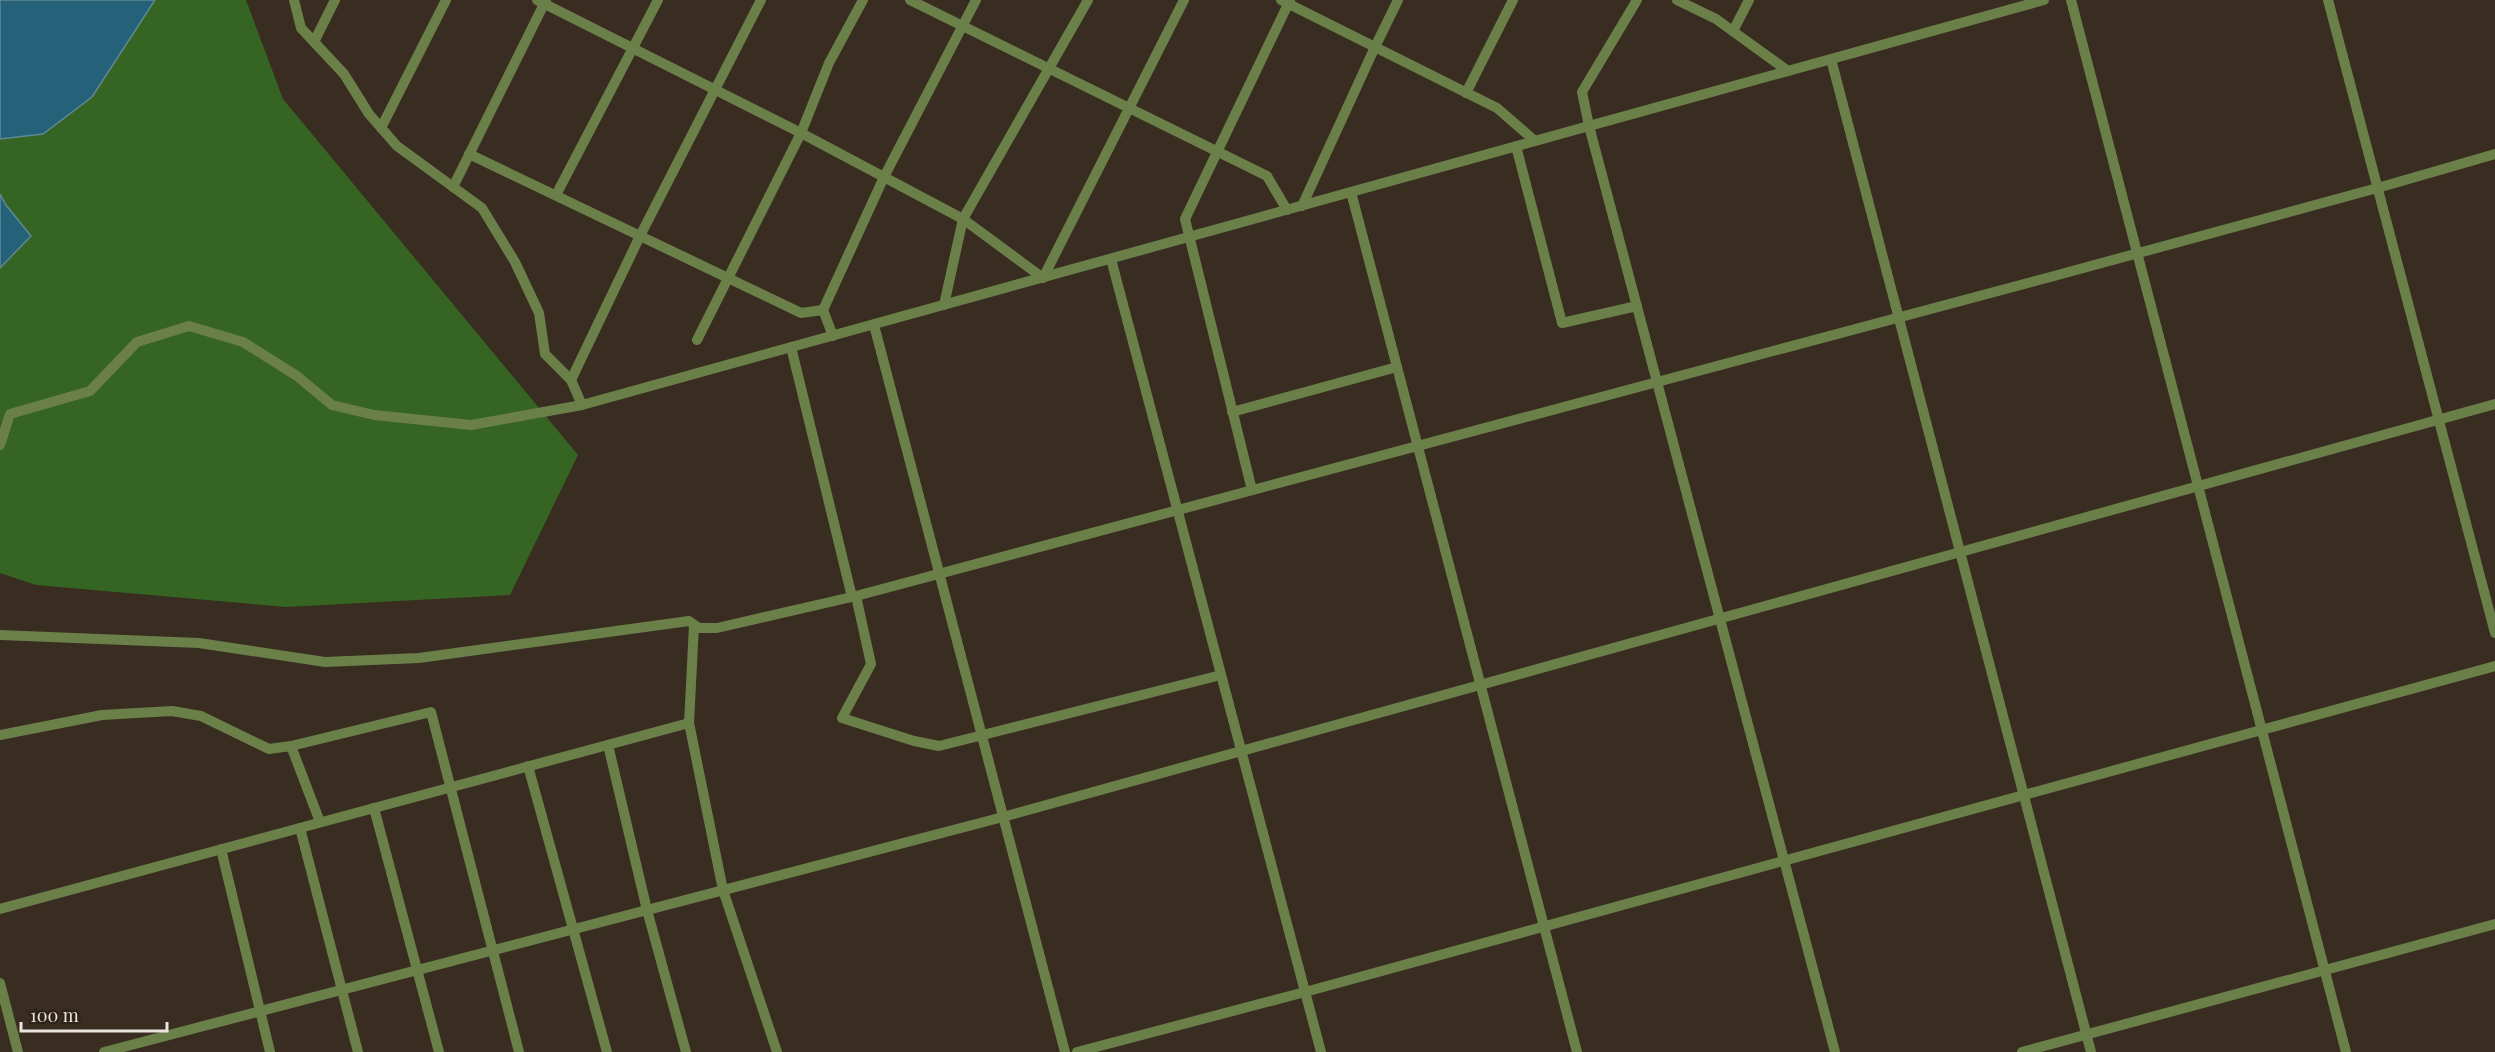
<svg xmlns="http://www.w3.org/2000/svg" width="2495" height="1052" font-family="'Playfair Display',serif">
  <style>
    .green { fill: #366422 }
    .water { fill: #256279; stroke: #608997; stroke-width: 1.5 }
    .lines { fill: none; stroke-linecap: round; stroke-linejoin: round }
    .minor { stroke: #6b7f49; stroke-width: 10 }
  </style>
  <rect width="100%" height="100%" fill="#382d20"/>
  <polygon class="green" points="0,0 246,0 283,99 578,455 510,595 286,607 36,585 0,573"/>
  <g class="water">
    <polygon points="0,0 155,0 92,97 43,134 0,139"/>
    <polygon points="0,194 6,205 31,236 0,268"/>
  </g>
  <g class="lines">
    <g class="minor">
      <polyline points="294,0 301,28 344,74 369,114 397,146 482,208 515,262 539,313 545,354 571,380 582,405"/>
      <polyline points="537,0 801,133 963,219 1043,278 1184,0"/>
      <polyline points="910,0 1267,176 1287,210"/>
      <polyline points="1281,0 1497,108 1535,141"/>
      <polyline points="1637,0 1582,92 1589,126 1835,1052"/>
      <polyline points="1677,0 1716,19 1788,71"/>
      <polyline points="2071,0 2346,1052"/>
      <polyline points="2328,0 2495,633"/>
      <polyline points="1733,31 1749,0"/>
      <polyline points="314,42 335,0"/>
      <polyline points="1831,59 2091,1052"/>
      <polyline points="1466,93 1513,0"/>
      <polyline points="381,128 446,0"/>
      <polyline points="1516,146 1562,323 1637,306"/>
      <polyline points="469,154 801,313 823,310"/>
      <polyline points="453,187 546,0"/>
      <polyline points="1351,192 1577,1052"/>
      <polyline points="556,195 658,0"/>
      <polyline points="1302,206 1375,47 1398,0"/>
      <polyline points="1111,259 1321,1052"/>
      <polyline points="944,305 963,219 1088,0"/>
      <polyline points="874,325 1065,1052"/>
      <polyline points="833,336 823,310 884,177 976,0"/>
      <polyline points="697,340 801,133 829,63 863,0"/>
      <polyline points="791,347 852,597"/>
      <polyline points="571,380 640,236 761,0"/>
      <polyline points="1232,412 1397,367"/>
      <polyline points="0,445 10,414 90,391 137,342 189,326 243,342 297,376 332,405 374,415 471,425 582,405 2044,0"/>
      <polyline points="1252,490 1185,219 1290,0"/>
      <polyline points="856,596 2054,276 2381,187 2495,154"/>
      <polyline points="694,625 689,723 723,890 777,1052"/>
      <polyline points="0,635 199,643 325,662 419,658 689,621 699,628 717,628 856,596 871,664 842,718 914,741 939,746 1221,675"/>
      <polyline points="0,735 102,715 172,711 201,716 269,749 291,746 320,822"/>
      <polyline points="608,745 647,910 686,1052"/>
      <polyline points="291,746 431,712 519,1052"/>
      <polyline points="528,766 607,1052"/>
      <polyline points="374,808 439,1052"/>
      <polyline points="300,828 358,1052"/>
      <polyline points="221,849 270,1052"/>
      <polyline points="0,909 689,723"/>
      <polyline points="0,983 18,1052"/>
      <polyline points="104,1052 1003,817 2495,404"/>
      <polyline points="1077,1052 1305,992 2495,666"/>
      <polyline points="2022,1052 2495,924"/>
    </g>
  </g>
  <path d="M21 1022v9h146v-9" fill="none" stroke="#ebe4dc" stroke-width="3"/>
  <text x="30" y="1022" font-size="18" fill="#ebe4dc" stroke="#2e2316" stroke-width="4.5" paint-order="stroke">100 m</text>
</svg>
